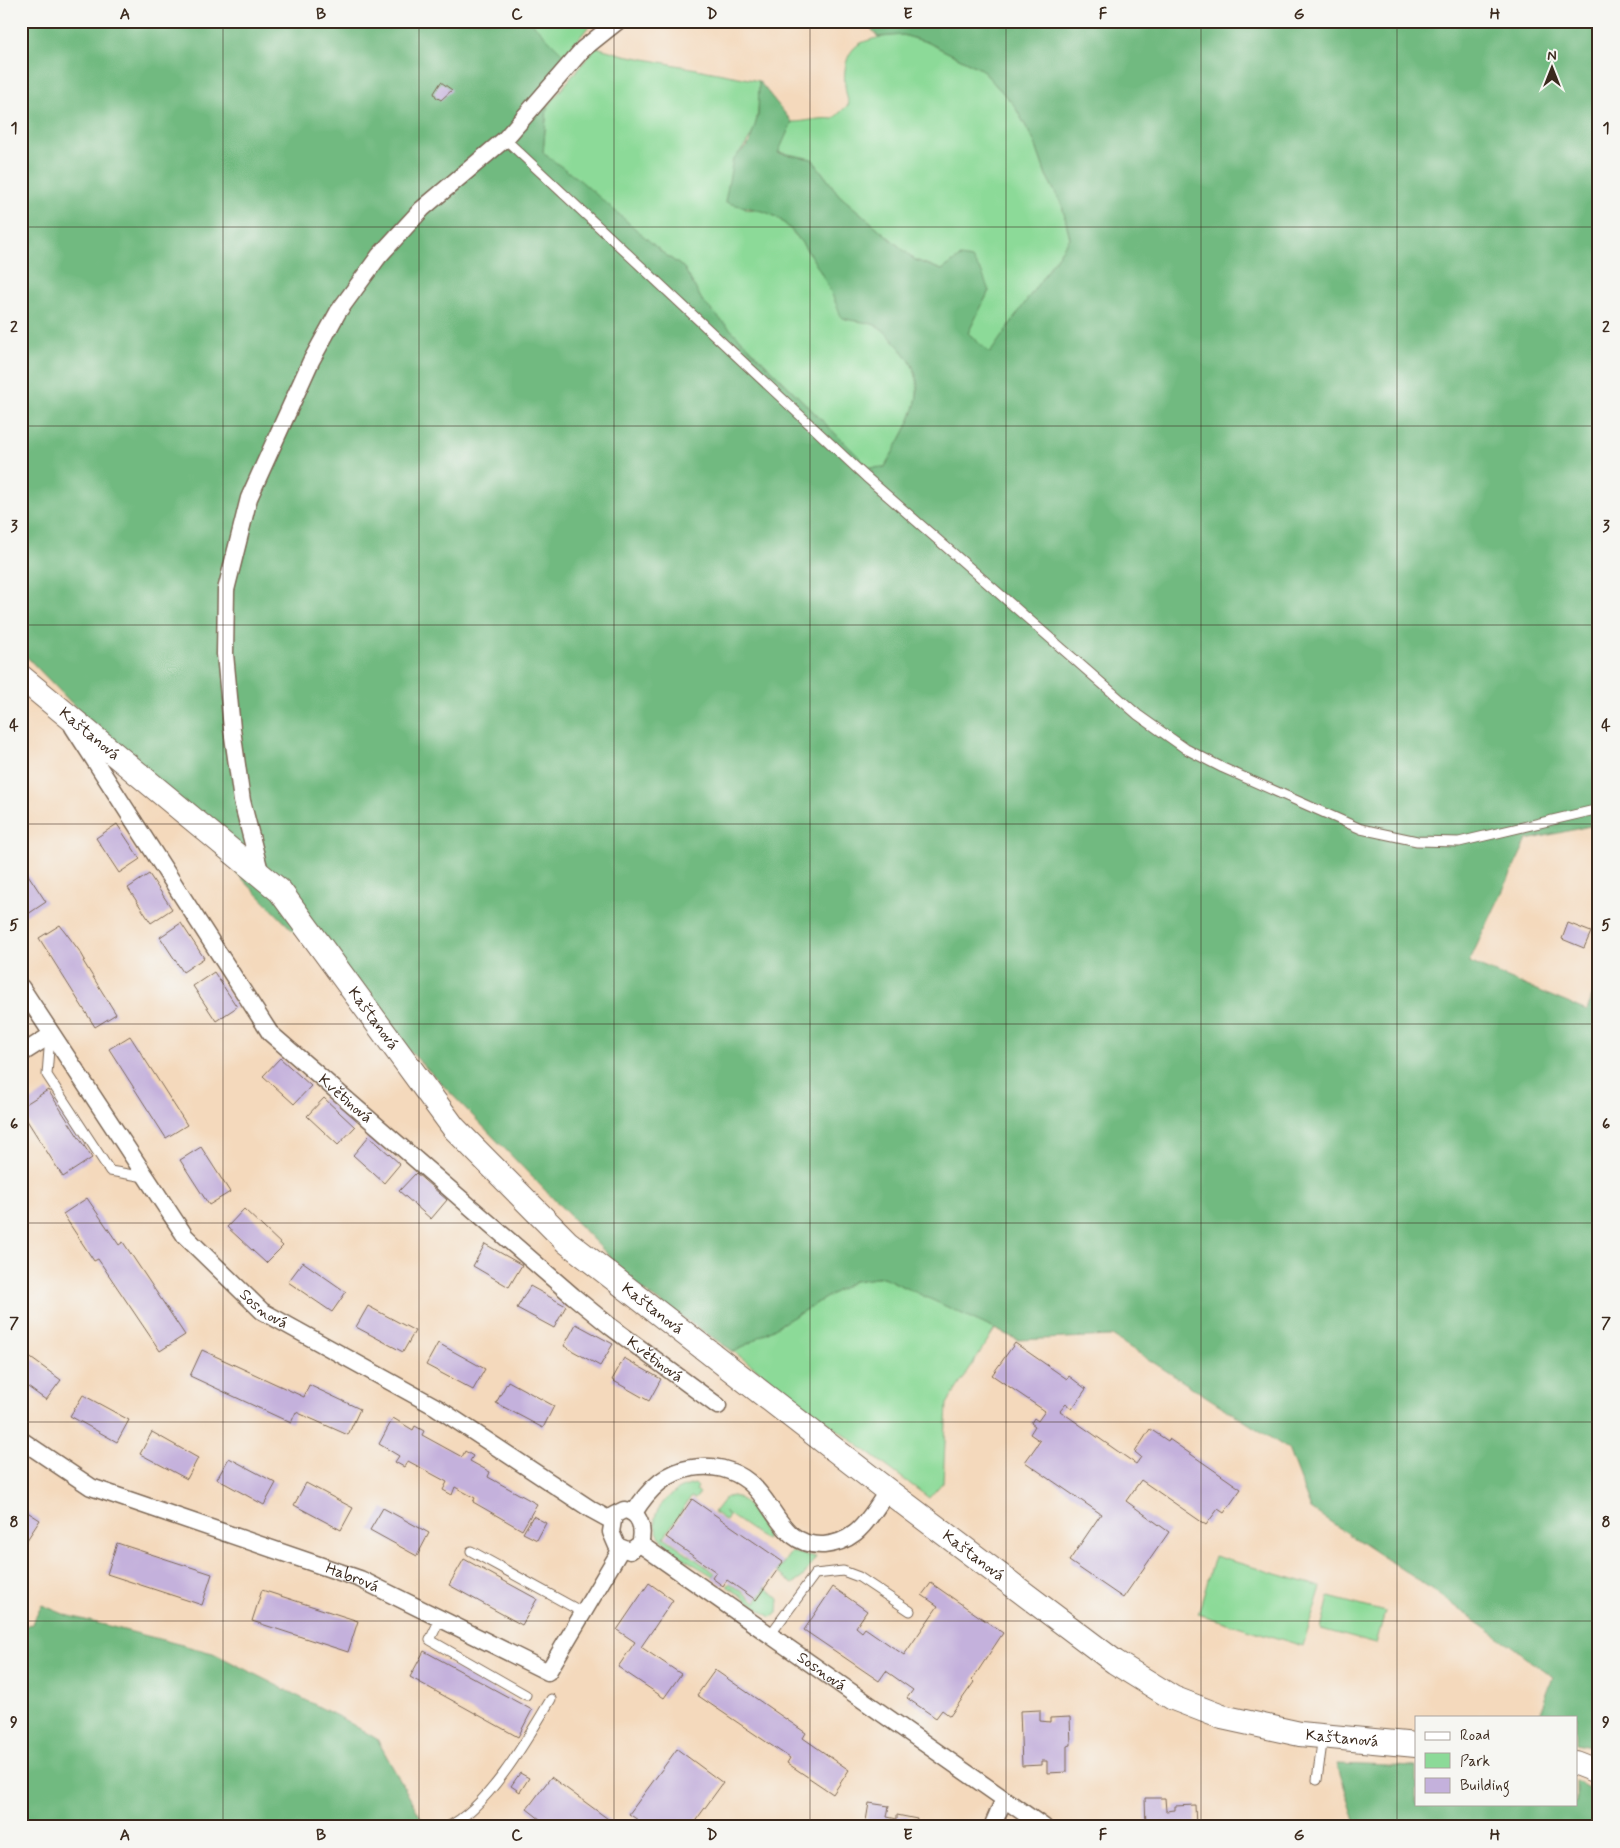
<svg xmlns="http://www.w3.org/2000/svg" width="1620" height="1848" font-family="Mynerve,sans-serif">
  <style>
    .green { fill: #8cda98; stroke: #64825b }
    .forest { fill: #71ba80; stroke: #56724f }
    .building { fill: #c4b1dc }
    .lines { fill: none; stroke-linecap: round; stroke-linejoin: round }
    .lane-casing { stroke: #7c6755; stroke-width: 11 }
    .street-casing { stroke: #7c6755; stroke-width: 19 }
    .secondary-casing { stroke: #7c6755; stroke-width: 26 }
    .lane { stroke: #fff; stroke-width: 9 }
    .street { stroke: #fff; stroke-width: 16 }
    .secondary { stroke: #fff; stroke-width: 24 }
    .grid { fill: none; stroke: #3b2a1e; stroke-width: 1; stroke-opacity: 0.55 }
    .labels { text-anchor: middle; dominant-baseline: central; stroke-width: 5; stroke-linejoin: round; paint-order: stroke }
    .street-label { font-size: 16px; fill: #3b2a1e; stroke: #f6f6f2 }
    .neatline { fill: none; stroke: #3b2a1e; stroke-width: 2 }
    .grid-label { font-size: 16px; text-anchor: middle; font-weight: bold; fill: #3b2a1e }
  </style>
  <rect width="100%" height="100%" fill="#f6f6f2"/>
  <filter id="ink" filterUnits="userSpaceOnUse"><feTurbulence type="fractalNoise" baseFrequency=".02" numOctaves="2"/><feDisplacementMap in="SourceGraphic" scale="10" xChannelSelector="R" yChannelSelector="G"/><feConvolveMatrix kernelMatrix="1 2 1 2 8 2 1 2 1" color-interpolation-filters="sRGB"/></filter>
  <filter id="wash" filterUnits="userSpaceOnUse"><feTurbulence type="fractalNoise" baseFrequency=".0096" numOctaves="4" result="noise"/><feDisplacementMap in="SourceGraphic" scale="20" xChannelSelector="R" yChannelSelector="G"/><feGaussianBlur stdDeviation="1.12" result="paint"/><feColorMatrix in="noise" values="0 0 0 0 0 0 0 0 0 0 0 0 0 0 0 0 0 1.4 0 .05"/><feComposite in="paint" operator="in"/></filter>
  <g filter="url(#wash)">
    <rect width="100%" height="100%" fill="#f4d9bc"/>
    <g class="green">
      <polygon points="530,21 593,21 565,56"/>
      <path d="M903 35 927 42 981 69 1014 105 1035 143 1046 175 1062 205 1070 238 990 354 968 333 989 291 960 257 942 270 915 260 839 195 812 159 778 152 792 122C807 122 819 117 833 119L849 104C843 86 840 54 861 43 875 37 889 36 903 35Z"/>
      <path d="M596 47 624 55 759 81C758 117 760 133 733 159L745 209C753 210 764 210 771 214 800 229 832 287 841 317 852 322 865 320 875 325 885 329 893 341 900 348 938 389 905 428 885 467L870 468 703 302 684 268 663 253 543 153 547 107Z"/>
      <polygon points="883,1277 995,1329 947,1404 943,1482 929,1498 734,1352 854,1281"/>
      <path d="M695 1484 698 1487 696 1490 700 1493 695 1499 691 1497 664 1537 715 1573 713 1576C690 1561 635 1537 662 1504 670 1494 682 1486 695 1484Z"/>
      <path d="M732 1496C748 1497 758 1523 766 1535V1540L724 1511 729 1516 726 1521 714 1512 725 1498Z"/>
      <polygon points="791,1552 816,1557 803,1577 793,1584 777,1572"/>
      <polygon points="1215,1556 1321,1587 1303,1646 1198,1614"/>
      <polygon points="730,1583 756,1602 766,1587 779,1599 778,1611 771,1617 727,1586"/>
      <polygon points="1329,1597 1385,1612 1376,1644 1321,1629"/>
    </g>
    <g class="forest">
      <path d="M21 21H530L565 56 542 91 547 107 543 153 582 182 663 253 684 268 703 302 870 468 885 467C905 428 938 389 900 348 893 341 885 329 875 325 865 321 852 322 841 317 832 289 798 224 770 214 757 208 740 207 725 202L733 159 749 144 758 116 759 81 792 122 778 153 812 159 839 195 915 260 942 270 960 257 972 259 982 273 989 291 968 333 990 353 1070 238 1062 205 1046 175 1035 143 1014 105 981 69 927 42 903 35 878 37 865 21H1599V824L1527 840 1469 962 1587 1011 1599 975V1748L1576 1743V1717H1538L1553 1677 1433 1590 1311 1509 1288 1449 1112 1336 1018 1340 883 1277 854 1281 734 1352 642 1290 21 651Z"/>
      <polygon points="42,1605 66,1615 213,1653 343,1719 377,1739 426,1827 21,1827 21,1627 32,1624"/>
      <polygon points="1337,1764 1416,1767 1416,1804 1576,1804 1576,1781 1599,1794 1599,1827 1357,1827"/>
    </g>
    <g id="blocks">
      <g class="building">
        <polygon points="441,82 452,90 441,100 436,97 434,93"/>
        <polygon points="117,824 140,859 119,873 96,838"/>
        <polygon points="21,864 46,902 25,916 21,909"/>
        <polygon points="149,874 172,909 151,923 128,888"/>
        <polygon points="181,923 204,958 183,972 160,937"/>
        <polygon points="1568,923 1591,932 1584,948 1562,939"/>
        <polygon points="60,925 81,953 85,960 83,961 116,1014 95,1027 39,938"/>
        <polygon points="214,972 237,1007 216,1021 193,986"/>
        <polygon points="130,1036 187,1125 166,1138 109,1049"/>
        <polygon points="280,1058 311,1086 294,1104 263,1076"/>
        <polygon points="48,1090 92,1158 63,1177 21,1111 21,1107"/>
        <polygon points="324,1098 355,1127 338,1145 307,1116"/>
        <polygon points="369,1136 400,1164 384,1183 353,1155"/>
        <polygon points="201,1147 230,1192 209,1205 180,1160"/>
        <polygon points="416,1173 447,1200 431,1219 399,1191"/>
        <polygon points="87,1198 119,1245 123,1242 185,1335 160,1351 98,1259 94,1261 63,1214"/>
        <polygon points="244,1209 283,1246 266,1263 227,1227"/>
        <polygon points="485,1244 522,1265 509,1287 473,1266"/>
        <polygon points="303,1262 346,1292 332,1312 288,1282"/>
        <polygon points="530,1286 566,1306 554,1328 517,1308"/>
        <polygon points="368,1306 415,1331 403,1352 356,1327"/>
        <polygon points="576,1324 613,1344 600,1366 564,1346"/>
        <polygon points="438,1343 485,1369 473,1390 426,1365"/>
        <polygon points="1015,1343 1067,1379 1069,1376 1086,1389 1072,1409 1066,1404 1060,1411 1136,1464 1141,1457 1135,1452 1150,1429 1168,1441 1169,1439 1241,1489 1224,1513 1218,1509 1206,1525 1141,1480 1126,1501 1169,1532 1123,1598 1069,1561 1101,1514 1025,1462 1040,1441 1030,1434 1035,1426 1031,1423 1034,1418 1038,1421 1045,1411 992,1375"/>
        <polygon points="202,1350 304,1397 309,1385 360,1409 348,1435 296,1412 291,1423 190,1376"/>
        <polygon points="21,1351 61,1380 46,1400 21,1382"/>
        <polygon points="624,1358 661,1379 649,1401 612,1380"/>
        <polygon points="508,1381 554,1406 543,1428 496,1403"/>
        <polygon points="83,1395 129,1420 117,1442 70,1416"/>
        <polygon points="393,1418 413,1430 415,1426 424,1431 422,1435 462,1457 465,1451 473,1456 470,1461 490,1472 488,1477 537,1504 522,1530 473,1502 475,1498 455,1487 452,1495 443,1490 447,1482 408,1461 404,1467 395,1462 399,1456 379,1444"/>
        <polygon points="152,1432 198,1458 187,1479 140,1454"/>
        <polygon points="229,1458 276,1483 264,1505 217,1479"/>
        <polygon points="306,1483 353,1508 341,1530 294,1505"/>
        <polygon points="692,1499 783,1562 756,1600 727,1580 723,1586 712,1578 716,1572 666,1537"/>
        <polygon points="21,1508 40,1520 23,1546 21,1545"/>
        <polygon points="383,1508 429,1533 417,1556 370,1530"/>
        <polygon points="533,1516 546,1523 537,1540 523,1533"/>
        <polygon points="117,1543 212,1574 202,1605 107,1574"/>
        <polygon points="464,1559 537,1599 522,1625 449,1585"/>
        <polygon points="649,1583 673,1600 641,1647 681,1674 664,1698 618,1667 635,1642 617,1630"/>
        <polygon points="931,1583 1003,1633 972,1680 974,1682 950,1716 942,1710 936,1718 907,1698 913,1690 886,1671 879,1681 804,1630 833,1587 867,1611 856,1627 862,1632 865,1628 904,1655 938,1606 922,1595"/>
        <polygon points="262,1590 358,1621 348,1652 252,1621"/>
        <polygon points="424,1651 532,1710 518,1737 410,1677"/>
        <polygon points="715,1670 806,1733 803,1738 849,1770 833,1794 787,1763 790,1758 697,1695"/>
        <polygon points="1040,1710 1040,1721 1050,1722 1050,1718 1070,1717 1071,1745 1067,1746 1067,1772 1047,1773 1047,1761 1042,1761 1042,1765 1022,1766 1020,1711"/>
        <polygon points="677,1749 723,1783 691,1827 633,1827 638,1820 629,1814"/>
        <polygon points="520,1773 529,1778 520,1792 511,1786"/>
        <polygon points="551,1777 619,1827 550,1827 527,1809"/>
        <polygon points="1145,1798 1165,1798 1166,1811 1175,1810 1175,1806 1195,1805 1196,1827 1146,1827"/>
        <polygon points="869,1803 889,1806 887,1817 897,1819 897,1815 917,1819 915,1827 865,1827"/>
      </g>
    </g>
  </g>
  <g filter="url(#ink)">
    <use href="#blocks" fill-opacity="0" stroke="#7c6755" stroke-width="1"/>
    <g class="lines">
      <defs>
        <g id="lane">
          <polyline points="505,139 866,477 1138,715 1186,749 1223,768 1361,829 1417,841 1459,842 1599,809"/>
          <polyline points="50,1036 47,1075 110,1171 145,1177"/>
          <polyline points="471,1551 582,1612"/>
          <polyline points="440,1619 430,1640 526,1695"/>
          <polyline points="770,1635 815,1574 843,1571 859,1577 910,1611"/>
          <polyline points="1317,1780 1323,1736"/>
          <path d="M447 1827C488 1808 528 1738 551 1699"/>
        </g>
        <g id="street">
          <path id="s1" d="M73 727 270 1033 573 1296 611 1327 718 1406"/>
          <polyline points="261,875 242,801 232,729 225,654 226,590 249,498 311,361 338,312 379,256 422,209 505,139 583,49 618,21"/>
          <path id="s2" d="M21 987 185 1236 262 1311 436 1407 592 1510 612 1521"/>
          <polyline points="21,1054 51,1035"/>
          <path id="s3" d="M21 1440 91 1487 360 1579 548 1672 621 1549"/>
          <path d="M624 1510C641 1512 644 1530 640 1544L630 1551 617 1546 611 1532 614 1515Z"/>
          <path d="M634 1513C647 1491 665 1472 692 1468 712 1464 733 1469 749 1482 776 1504 781 1547 824 1545 835 1544 846 1540 855 1533 869 1522 878 1504 888 1491"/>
          <path id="s4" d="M640 1544 1044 1827"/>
          <polyline points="992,1827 1004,1799"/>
        </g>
        <g id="secondary">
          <path id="s5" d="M21 677 280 891 454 1128 567 1242 888 1491 1115 1662 1173 1698 1222 1717 1300 1734 1416 1745"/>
          <polyline points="1576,1763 1599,1772"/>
        </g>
      </defs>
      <use href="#lane" class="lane-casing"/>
      <use href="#street" class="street-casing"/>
      <use href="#secondary" class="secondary-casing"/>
      <use href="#lane" class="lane"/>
      <use href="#street" class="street"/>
      <use href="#secondary" class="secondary"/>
    </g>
  </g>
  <path class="grid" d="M223 21V1827M419 21V1827M614 21V1827M810 21V1827M1006 21V1827M1201 21V1827M1397 21V1827M21 227H1599M21 426H1599M21 625H1599M21 824H1599M21 1024H1599M21 1223H1599M21 1422H1599M21 1621H1599"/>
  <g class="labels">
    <g class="street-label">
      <text stroke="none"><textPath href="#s5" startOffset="89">Kaštanová</textPath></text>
      <text stroke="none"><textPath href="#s5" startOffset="494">Kaštanová</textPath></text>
      <text stroke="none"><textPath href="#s1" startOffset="464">Květinová</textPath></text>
      <text stroke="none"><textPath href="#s2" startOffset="406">Sosnová</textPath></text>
      <text stroke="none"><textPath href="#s5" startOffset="899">Kaštanová</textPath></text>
      <text stroke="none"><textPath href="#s1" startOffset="869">Květinová</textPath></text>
      <text stroke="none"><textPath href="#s5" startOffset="1304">Kaštanová</textPath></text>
      <text stroke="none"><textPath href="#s3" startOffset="361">Habrová</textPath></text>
      <text stroke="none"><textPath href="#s4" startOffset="222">Sosnová</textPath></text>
      <text stroke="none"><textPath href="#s5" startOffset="1724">Kaštanová</textPath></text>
    </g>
  </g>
  <rect width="1620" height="1848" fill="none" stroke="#f6f6f2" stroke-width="55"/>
  <rect x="1415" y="1716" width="162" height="90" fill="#f6f6f2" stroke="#aba49d"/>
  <rect x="1425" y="1732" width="25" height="8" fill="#ffffff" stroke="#aba49d"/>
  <text x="1460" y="1740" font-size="15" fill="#3b2a1e">Road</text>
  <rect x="1425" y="1753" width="25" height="15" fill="#8cda98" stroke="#aba49d"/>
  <text x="1460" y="1766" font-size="15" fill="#3b2a1e">Park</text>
  <rect x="1425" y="1778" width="25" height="15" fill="#c4b1dc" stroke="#aba49d"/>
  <text x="1460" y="1790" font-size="15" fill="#3b2a1e">Building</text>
  <g transform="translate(1552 68)" stroke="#f6f6f2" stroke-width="4" paint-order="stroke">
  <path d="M0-4L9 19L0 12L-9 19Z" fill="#3b2a1e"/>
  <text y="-8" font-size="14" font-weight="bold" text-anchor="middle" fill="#3b2a1e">N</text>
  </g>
  <rect x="28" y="28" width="1564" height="1792" class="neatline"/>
  <g class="grid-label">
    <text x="125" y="19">A</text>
    <text x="321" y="19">B</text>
    <text x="517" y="19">C</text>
    <text x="712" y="19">D</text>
    <text x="908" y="19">E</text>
    <text x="1103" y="19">F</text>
    <text x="1299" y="19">G</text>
    <text x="1495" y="19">H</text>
    <text x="14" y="133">1</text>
    <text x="1606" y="133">1</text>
    <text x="14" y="332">2</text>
    <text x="1606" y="332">2</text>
    <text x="14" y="531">3</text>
    <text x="1606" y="531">3</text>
    <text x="14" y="730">4</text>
    <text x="1606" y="730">4</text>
    <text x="14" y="930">5</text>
    <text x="1606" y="930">5</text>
    <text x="14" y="1129">6</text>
    <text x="1606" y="1129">6</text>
    <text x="14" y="1328">7</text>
    <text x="1606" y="1328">7</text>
    <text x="14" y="1527">8</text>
    <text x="1606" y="1527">8</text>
    <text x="14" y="1727">9</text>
    <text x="1606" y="1727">9</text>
    <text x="125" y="1840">A</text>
    <text x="321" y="1840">B</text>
    <text x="517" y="1840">C</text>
    <text x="712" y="1840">D</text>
    <text x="908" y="1840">E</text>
    <text x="1103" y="1840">F</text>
    <text x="1299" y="1840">G</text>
    <text x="1495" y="1840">H</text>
  </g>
</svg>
